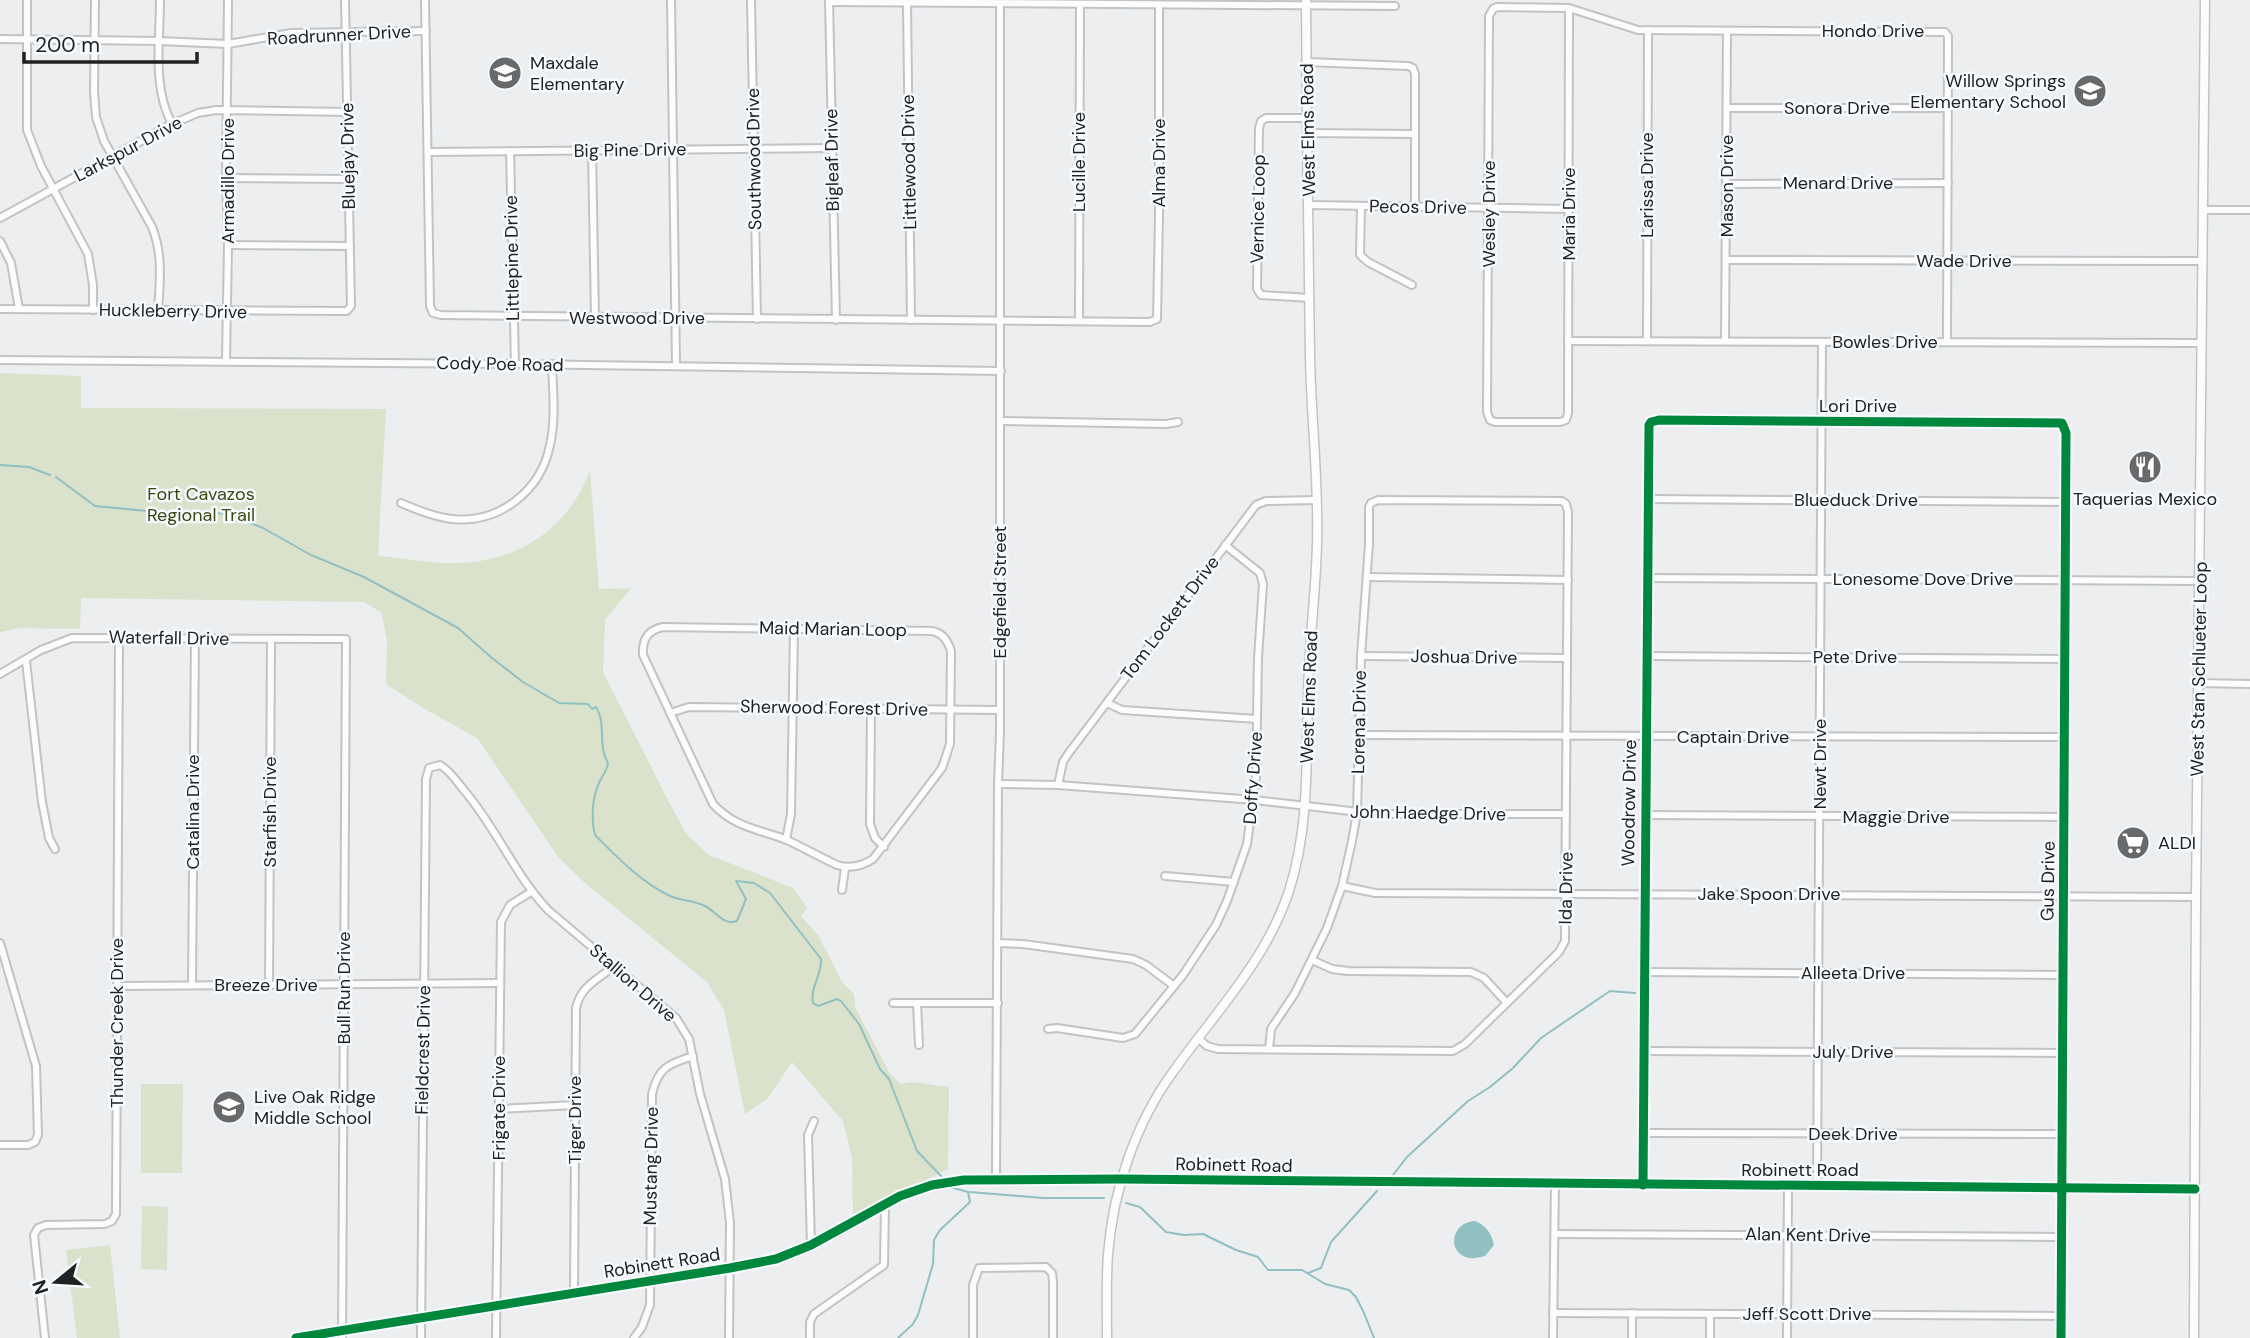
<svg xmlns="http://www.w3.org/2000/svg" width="2250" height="1338" font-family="'DM Sans',sans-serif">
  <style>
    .green { fill: #dae2cc }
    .water { fill: #91c0c2 }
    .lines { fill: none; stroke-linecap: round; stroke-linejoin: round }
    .stream { stroke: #91c0c2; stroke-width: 2 }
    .minor-casing { stroke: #c1c3c4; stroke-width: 10 }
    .major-casing { stroke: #c1c3c4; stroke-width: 11 }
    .minor { stroke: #fcfcfd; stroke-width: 6 }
    .major { stroke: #fcfcfd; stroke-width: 8 }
    .cycleway-casing { stroke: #f8fbfe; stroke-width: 13 }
    .cycleway { stroke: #00873e; stroke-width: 9 }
    .labels { text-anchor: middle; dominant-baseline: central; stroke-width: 5; stroke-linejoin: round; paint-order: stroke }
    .street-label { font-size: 18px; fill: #202123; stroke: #f8fbfe }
    .poi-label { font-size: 18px; fill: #202123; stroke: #f8fbfe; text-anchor: start }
    .park-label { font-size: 18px; fill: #3b4711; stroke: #f8fbfe }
  </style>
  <rect width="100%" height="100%" fill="#eceef0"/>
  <g class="green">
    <path d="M0 373 81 376V408L386 409 378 556C404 558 432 564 458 563 520 561 569 528 590 470L599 589 631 588 605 620 603 672 670 804 687 835 709 855 793 888 807 908 801 916 818 935 842 982 854 994 855 1007 889 1072 900 1084 912 1082 949 1087 948 1169 853 1215 852 1157 843 1121 792 1062 768 1098 745 1114 724 1010 707 982 585 883 559 858 477 738 425 709 386 684 387 642 382 613 364 602 81 598 80 629 20 628 0 632Z"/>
    <polygon points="141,1084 183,1084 182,1173 141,1173"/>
    <polygon points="142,1206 168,1207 167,1270 141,1269"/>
    <polygon points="110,1245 120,1338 77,1338 66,1250"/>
  </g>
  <path class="water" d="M1475 1221C1486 1225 1492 1234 1494 1245L1485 1256C1480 1257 1474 1259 1469 1258 1446 1253 1451 1222 1475 1221Z"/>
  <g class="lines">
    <g class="stream">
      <polyline points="0,465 29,467 50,475"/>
      <path d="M56 477 95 506 179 514 226 513 263 528 311 555 364 577 458 628 492 658 523 682 559 703 588 704 592 709 596 707C607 724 597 745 608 763 607 771 602 776 599 783 592 798 591 820 595 835 617 857 640 881 668 895 679 901 693 900 705 906 717 912 723 926 737 921L746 899 736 881 754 883 770 893 821 959C822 975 810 987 813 1003L818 1006 837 999 841 1001 859 1024 880 1069 889 1079 917 1151 941 1176"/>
      <polyline points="1393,1175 1407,1157 1468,1101 1490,1087 1513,1068 1541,1038 1610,991 1635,993"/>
      <polyline points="970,1192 1043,1198 1104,1198"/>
      <polyline points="1126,1203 1140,1207 1166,1232 1184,1235 1203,1234 1236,1250 1258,1257 1268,1270 1302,1270 1325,1284 1349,1290 1356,1297 1364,1313 1374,1338"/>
      <polyline points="1308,1273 1321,1268 1331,1242 1377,1191"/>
      <polyline points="898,1338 913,1324 918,1315 933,1264 934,1240 940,1230 970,1202 968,1192 950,1187"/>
    </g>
    <defs>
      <g id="minor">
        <polyline points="27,0 27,130 41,166 88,254 93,285 93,310"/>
        <path d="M95 0 94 92 96 117 104 141 152 227C163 254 160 282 158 311"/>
        <path d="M160 0C160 41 152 87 172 124"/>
        <polyline points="425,0 430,306 433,313 441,315 1150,322 1157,319 1159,216 1159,5"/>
        <polyline points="671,0 676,366"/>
        <polyline points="751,0 757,319"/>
        <polyline points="829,0 836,320"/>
        <polyline points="829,2 1395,6"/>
        <polyline points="907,4 911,320"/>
        <polyline points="1569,8 1568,413 1566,420 1560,422 1495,422 1490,420 1487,412 1489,16 1493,9 1497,7 1569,8 1638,30 1945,32 1948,36 1947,342"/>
        <polyline points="0,39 160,41 228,44 291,33 426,31"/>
        <polyline points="1307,62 1408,66 1413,68 1415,74 1415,207"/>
        <polyline points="1727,108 1948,108"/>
        <polyline points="1308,118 1266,118 1261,121 1259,128 1257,289 1261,295 1310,298"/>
        <polyline points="1308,133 1415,134"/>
        <polyline points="592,150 595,317"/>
        <polyline points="510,151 515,364"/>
        <polyline points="429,152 832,148"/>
        <polyline points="226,178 348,179"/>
        <polyline points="1727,184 1948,183"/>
        <polyline points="1309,205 1569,209"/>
        <polyline points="1361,206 1360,255 1368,262 1412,285"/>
        <polyline points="2203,210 2250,210"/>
        <polyline points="0,218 172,124 198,113 216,110 348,112"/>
        <polyline points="0,241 11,263 19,309"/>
        <polyline points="228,245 350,246"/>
        <polyline points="1727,260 2202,261"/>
        <polyline points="0,309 347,311 351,306 345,0"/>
        <polyline points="1079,320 1080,4"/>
        <polyline points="1568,341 2202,343"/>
        <polyline points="1647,341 1648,30"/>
        <polyline points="1725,341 1727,31"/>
        <polyline points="0,360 515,364 1001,371"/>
        <polyline points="226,361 228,245 226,178 228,0"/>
        <polyline points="1001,421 1166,424 1178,422"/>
        <polyline points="1647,499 2066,502"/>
        <path d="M401 503C417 510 434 517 452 519 499 524 541 491 550 445 556 420 553 390 552 364"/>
        <polyline points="1367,577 1568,580"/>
        <polyline points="1646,578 2200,581"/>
        <path d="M663 627 932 631C943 633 948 641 951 651L950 744 942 768 873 859C862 866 850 869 837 865 820 857 804 848 787 840 759 829 735 828 713 804L643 655C642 639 648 630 663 627Z"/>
        <polyline points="1361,656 1566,658"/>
        <polyline points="1646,656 2065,659"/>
        <polyline points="26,661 42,802 49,838 55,849"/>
        <polyline points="0,674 41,650 72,638 346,639 342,1338"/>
        <polyline points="2199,683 2250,684"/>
        <polyline points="1107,703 1122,710 1257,719"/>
        <polyline points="871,708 870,824 875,838 884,847"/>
        <polyline points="670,713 689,707 1000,710"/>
        <polyline points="1360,735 2065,737"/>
        <polyline points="998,784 1058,785 1255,800 1376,814 1566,814"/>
        <polyline points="1058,785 1063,762 1068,754 1256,505 1266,501 1317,500"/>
        <polyline points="1645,815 2064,817"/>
        <polyline points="786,840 791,814 794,629"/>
        <polyline points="1165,876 1234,882"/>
        <polyline points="1342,886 1375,893 2196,897"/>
        <polyline points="842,890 845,868"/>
        <polyline points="0,943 36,1066 38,1135 35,1142 28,1145 0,1145"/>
        <polyline points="997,943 1023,944 1133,959 1146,965 1174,986"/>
        <polyline points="1312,960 1332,969 1348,971 1471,972 1484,978 1507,1003"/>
        <polyline points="1644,972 2063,975"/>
        <polyline points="192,985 195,638"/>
        <polyline points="269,985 271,640"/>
        <polyline points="117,986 500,983"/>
        <polyline points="893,1003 998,1003"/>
        <polyline points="917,1003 919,1045"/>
        <polyline points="1048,1029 1057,1028 1123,1038 1135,1034 1183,975 1216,925 1227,901 1247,844 1256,777 1258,658 1263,584 1260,573 1225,545"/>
        <polyline points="1199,1039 1207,1046 1218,1049 1453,1051 1465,1044 1559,952 1565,941 1565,932 1568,512 1566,504 1562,501 1378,500 1371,503 1369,507 1369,544 1361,656 1357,813 1352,841 1342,886 1327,928 1295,993 1271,1029 1269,1049"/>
        <polyline points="1644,1051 2063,1053"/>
        <polyline points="499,1109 575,1105"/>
        <polyline points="1644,1133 2062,1134"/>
        <polyline points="996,1179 998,784 1000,732 1000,4"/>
        <polyline points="1643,1185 1649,425 1651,422 1659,420 2062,423 2066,433 2061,1338"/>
        <polyline points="1817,1186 1822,342"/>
        <polyline points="1555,1234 2061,1237"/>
        <polyline points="811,1245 808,1135 814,1121"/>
        <path d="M574 1292 576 1008C581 985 598 980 614 966"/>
        <polyline points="1553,1313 2061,1316"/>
        <polyline points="1632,1313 1632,1338"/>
        <polyline points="1710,1314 1710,1338"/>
        <polyline points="45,1338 34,1235 38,1228 46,1225 105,1224 112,1221 116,1214 119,637"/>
        <polyline points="296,1338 730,1268 776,1259 811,1245 900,1196 932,1185 964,1180 1121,1179 2195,1189"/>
        <path d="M421 1338 426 779 429 768 440 765C449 770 456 780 463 789 496 827 514 874 548 910L676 1018 689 1039 700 1094 725 1179 730 1223 729 1338"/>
        <polyline points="496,1338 501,922 510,905 531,892"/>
        <path d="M634 1338 642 1327 650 1305 652 1094C658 1068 668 1064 693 1056"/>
        <polyline points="810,1338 810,1322 814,1314 884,1265 885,1204"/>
        <polyline points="973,1338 973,1285 979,1268 1046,1267 1052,1273 1053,1281 1053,1338"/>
        <polyline points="1553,1338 1555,1184"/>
        <polyline points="1787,1338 1788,1186"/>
      </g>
      <g id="major">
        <path d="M1107 1338C1107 1310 1106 1282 1108 1254 1113 1191 1135 1124 1173 1072 1214 1014 1266 961 1289 891 1312 820 1305 743 1309 669 1311 627 1316 586 1317 544 1319 481 1311 419 1310 356 1308 237 1307 119 1306 0"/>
        <polyline points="2194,1338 2196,897 2205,0"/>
      </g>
    </defs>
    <use href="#minor" class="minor-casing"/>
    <use href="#major" class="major-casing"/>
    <use href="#minor" class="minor"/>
    <use href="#major" class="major"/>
    <defs>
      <g id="cycleway">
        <polyline points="1643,1185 1649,425 1651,422 1659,420 2062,423 2066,433 2061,1338"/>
        <polyline points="296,1338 730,1268 776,1259 811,1245 900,1196 932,1185 964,1180 1121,1179 2195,1189"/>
      </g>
    </defs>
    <use href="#cycleway" class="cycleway-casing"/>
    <use href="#cycleway" class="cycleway"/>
  </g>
  <defs>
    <symbol id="school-disc" viewBox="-11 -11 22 22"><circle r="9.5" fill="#67696b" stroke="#f8fbfe"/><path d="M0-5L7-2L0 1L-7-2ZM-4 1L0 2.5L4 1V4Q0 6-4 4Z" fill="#fff"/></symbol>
    <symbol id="restaurant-disc" viewBox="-11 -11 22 22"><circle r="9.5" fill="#67696b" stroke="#f8fbfe"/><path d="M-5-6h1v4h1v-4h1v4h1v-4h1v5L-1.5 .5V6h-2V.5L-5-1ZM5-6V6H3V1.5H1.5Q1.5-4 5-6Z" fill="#fff"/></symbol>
    <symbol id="supermarket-disc" viewBox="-11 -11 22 22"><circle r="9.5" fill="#67696b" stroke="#f8fbfe"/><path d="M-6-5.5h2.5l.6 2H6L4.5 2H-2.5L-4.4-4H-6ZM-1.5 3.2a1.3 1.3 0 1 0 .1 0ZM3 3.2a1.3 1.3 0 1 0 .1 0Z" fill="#fff"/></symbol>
  </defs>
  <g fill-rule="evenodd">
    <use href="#school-disc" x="486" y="54" width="38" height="38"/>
    <use href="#school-disc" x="2071" y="72" width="38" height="38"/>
    <use href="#restaurant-disc" x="2126" y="448" width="38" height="38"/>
    <use href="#supermarket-disc" x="2114" y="824" width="38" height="38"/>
    <use href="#school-disc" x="210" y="1088" width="38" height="38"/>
  </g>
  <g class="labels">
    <g class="street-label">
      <text x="1873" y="31">Hondo Drive</text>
      <text transform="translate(339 35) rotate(-3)">Roadrunner Drive</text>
      <text x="1837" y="108">Sonora Drive</text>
      <text transform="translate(1308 130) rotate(-91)">West Elms Road</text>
      <text transform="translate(128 149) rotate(-28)">Larkspur Drive</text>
      <text transform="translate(630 150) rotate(-1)">Big Pine Drive</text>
      <text transform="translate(348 156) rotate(-91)">Bluejay Drive</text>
      <text transform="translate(754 159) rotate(-91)">Southwood Drive</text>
      <text transform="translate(832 160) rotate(-91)">Bigleaf Drive</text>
      <text transform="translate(909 162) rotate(-91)">Littlewood Drive</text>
      <text transform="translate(1079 162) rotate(-90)">Lucille Drive</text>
      <text transform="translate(1159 163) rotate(-90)">Alma Drive</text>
      <text transform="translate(228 181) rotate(-90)">Armadillo Drive</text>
      <text x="1838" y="183">Menard Drive</text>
      <text transform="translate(1647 185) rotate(-90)">Larissa Drive</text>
      <text transform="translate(1727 186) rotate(-90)">Mason Drive</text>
      <text transform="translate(1418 207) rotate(1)">Pecos Drive</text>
      <text transform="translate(1258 209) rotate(-89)">Vernice Loop</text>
      <text transform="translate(1489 214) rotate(-90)">Wesley Drive</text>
      <text transform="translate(1569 214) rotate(-90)">Maria Drive</text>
      <text transform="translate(512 258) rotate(-91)">Littlepine Drive</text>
      <text x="1964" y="261">Wade Drive</text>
      <text transform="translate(173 311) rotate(1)">Huckleberry Drive</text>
      <text x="637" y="318">Westwood Drive</text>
      <text x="1885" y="342">Bowles Drive</text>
      <text transform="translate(500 364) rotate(1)">Cody Poe Road</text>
      <text x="1858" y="406">Lori Drive</text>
      <text x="1856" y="500">Blueduck Drive</text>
      <text x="1923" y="579">Lonesome Dove Drive</text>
      <text transform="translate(1000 592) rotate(-90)">Edgefield Street</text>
      <text transform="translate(1170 618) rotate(-53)">Tom Lockett Drive</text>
      <text transform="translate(833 629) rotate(1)">Maid Marian Loop</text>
      <text transform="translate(169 638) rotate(1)">Waterfall Drive</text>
      <text transform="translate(1464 657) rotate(1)">Joshua Drive</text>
      <text x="1855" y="657">Pete Drive</text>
      <text transform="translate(2199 669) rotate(-89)">West Stan Schlueter Loop</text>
      <text transform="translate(1309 697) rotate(-88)">West Elms Road</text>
      <text transform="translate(834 708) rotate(1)">Sherwood Forest Drive</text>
      <text transform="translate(1359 722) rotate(-89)">Lorena Drive</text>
      <text x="1733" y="737">Captain Drive</text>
      <text transform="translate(1820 764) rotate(-90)">Newt Drive</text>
      <text transform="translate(1253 778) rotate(-86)">Doffy Drive</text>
      <text transform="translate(1629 803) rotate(-89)">Woodrow Drive</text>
      <text transform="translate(193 812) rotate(-90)">Catalina Drive</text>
      <text transform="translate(270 812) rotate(-90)">Starfish Drive</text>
      <text transform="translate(1428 813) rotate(1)">John Haedge Drive</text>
      <text x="1896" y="817">Maggie Drive</text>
      <text transform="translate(2048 881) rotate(-89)">Gus Drive</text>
      <text transform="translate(1566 888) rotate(-89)">Ida Drive</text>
      <text x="1769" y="894">Jake Spoon Drive</text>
      <text x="1853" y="973">Alleeta Drive</text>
      <text transform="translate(633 983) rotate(41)">Stallion Drive</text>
      <text x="266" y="985">Breeze Drive</text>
      <text transform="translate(344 988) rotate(-90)">Bull Run Drive</text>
      <text transform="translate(117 1023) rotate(-90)">Thunder Creek Drive</text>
      <text transform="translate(423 1050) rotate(-89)">Fieldcrest Drive</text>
      <text x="1853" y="1052">July Drive</text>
      <text transform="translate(499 1108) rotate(-90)">Frigate Drive</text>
      <text transform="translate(575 1120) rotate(-90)">Tiger Drive</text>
      <text x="1853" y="1134">Deek Drive</text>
      <text transform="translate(1234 1165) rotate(1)">Robinett Road</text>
      <text transform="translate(651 1166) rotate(-89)">Mustang Drive</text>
      <text x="1800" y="1170">Robinett Road</text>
      <text transform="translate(1808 1235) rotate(1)">Alan Kent Drive</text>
      <text transform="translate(662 1263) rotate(-9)">Robinett Road</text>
      <text x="1807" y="1314">Jeff Scott Drive</text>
    </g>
    <g class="poi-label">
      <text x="530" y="63">Maxdale<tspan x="530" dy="21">Elementary</tspan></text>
      <text x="2066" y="81" text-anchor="end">Willow Springs<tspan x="2066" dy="21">Elementary School</tspan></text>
      <text x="2145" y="499" text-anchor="middle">Taquerias Mexico</text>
      <text x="2158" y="843">ALDI</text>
      <text x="254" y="1097">Live Oak Ridge<tspan x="254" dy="21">Middle School</tspan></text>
    </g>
    <g class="park-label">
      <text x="201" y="494">Fort Cavazos<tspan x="201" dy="21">Regional Trail</tspan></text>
    </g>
  </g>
  <g transform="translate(56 1282) rotate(252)" stroke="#f8fbfe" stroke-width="5" paint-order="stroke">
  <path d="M0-5L12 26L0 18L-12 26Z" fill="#202123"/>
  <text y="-10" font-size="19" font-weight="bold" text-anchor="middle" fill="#202123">N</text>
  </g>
  <path d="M24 52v10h173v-10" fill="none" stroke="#202123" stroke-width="3.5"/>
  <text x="35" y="52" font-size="21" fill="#202123" stroke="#f8fbfe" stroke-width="5" paint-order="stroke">200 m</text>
</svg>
